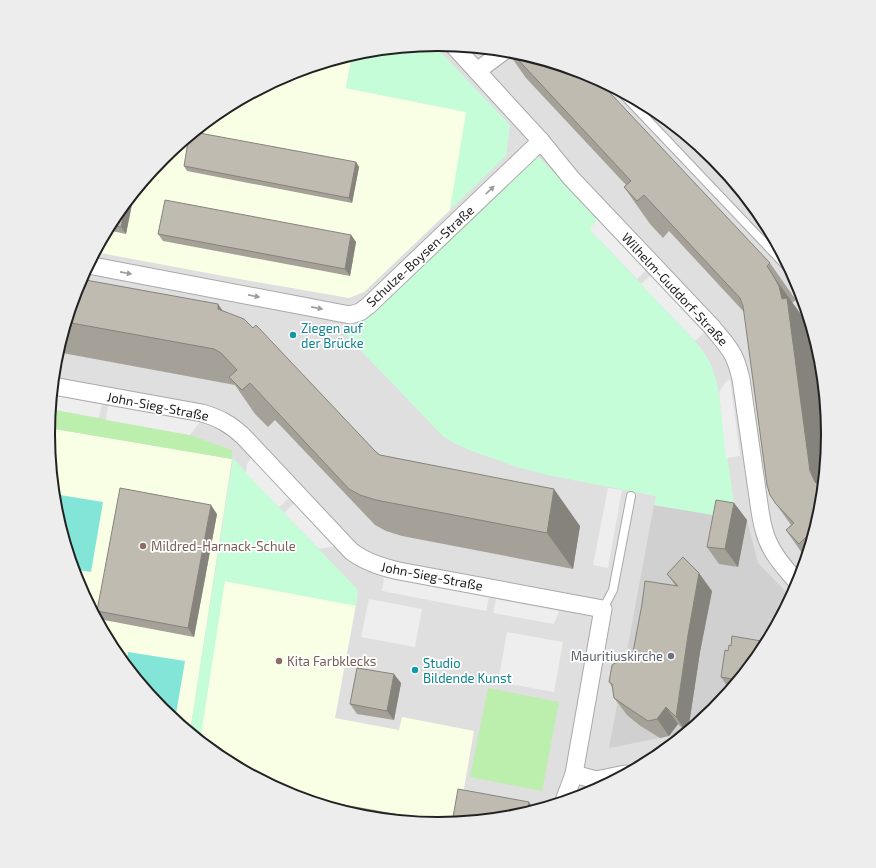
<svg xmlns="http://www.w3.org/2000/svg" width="876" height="868" font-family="'Exo 2',sans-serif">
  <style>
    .residential { fill: #e0dfdf }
    .education { fill: #f8ffe5 }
    .religious { fill: #d0d0d0 }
    .grass { fill: #bceead }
    .park { fill: #c5fdd8 }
    .pitch { fill: #83e5d8 }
    .parking { fill: #eee }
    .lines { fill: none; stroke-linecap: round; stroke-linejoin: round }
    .service-casing { stroke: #a9a9a9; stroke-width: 10 }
    .minor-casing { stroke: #a9a9a9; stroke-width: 19 }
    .service { stroke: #fff; stroke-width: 8 }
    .minor { stroke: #fff; stroke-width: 17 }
    .wall { fill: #a5a198 }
    .shaded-wall { fill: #86837c }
    .building { fill: #c0bbb1; stroke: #86837c }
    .oneway { fill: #9c9c9c }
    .culture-dot { fill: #0f9aa8; stroke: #fff; stroke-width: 1.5 }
    .education-dot { fill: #8d6e63; stroke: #fff; stroke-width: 1.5 }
    .worship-dot { fill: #6b7280; stroke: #fff; stroke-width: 1.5 }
    .labels { text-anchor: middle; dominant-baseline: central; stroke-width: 3.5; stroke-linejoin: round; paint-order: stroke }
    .street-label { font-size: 13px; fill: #222; stroke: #fff }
    .culture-label { font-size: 13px; fill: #0d838f; stroke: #fff; text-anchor: start }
    .education-label { font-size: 13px; fill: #785e54; stroke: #fff; text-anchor: start }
    .worship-label { font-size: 13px; fill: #5b616d; stroke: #fff; text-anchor: end }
    .rim { fill: none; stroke: #222; stroke-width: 2 }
  </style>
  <rect width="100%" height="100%" fill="#f2f2e8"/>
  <circle class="residential" cx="438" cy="434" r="389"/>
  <g class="education">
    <polygon points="352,55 346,88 467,112 450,210 364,292 349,298 245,280 95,252 114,217 162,158 222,110 289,74"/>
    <polygon points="49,428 232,459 190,732 162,710 114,650 78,583 55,510 48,434"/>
    <polygon points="224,581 356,605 335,718 399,730 402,717 474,731 458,822 438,824 362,816 289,794 221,758 200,740"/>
  </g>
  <polygon class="religious" points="654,505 747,520 758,563 791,597 762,651 714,710 685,733 609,748"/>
  <g class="grass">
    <polygon points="50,409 190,435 232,450 232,459 49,428"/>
    <polygon points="488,688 559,702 542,791 470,777"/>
  </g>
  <g class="park">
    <polygon points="433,44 510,125 506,156 450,210 466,112 346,88 352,55 362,51"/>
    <path d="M535 157H539L596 217V221L591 227V231L695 341C709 358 714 368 718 389L736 519 654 505 656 496 547 475 517 467 469 450 454 443 444 437 437 430 343 332 355 326Z"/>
    <polygon points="233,458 251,478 358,590 356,606 225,581 200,741 190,732"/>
  </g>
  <g class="pitch">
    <polygon points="54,494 103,502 91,572 73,569 55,510"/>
    <polygon points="128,652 185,661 175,720 162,710 126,665"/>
  </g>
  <g class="parking">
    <polygon points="596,217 646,270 637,279 591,231 591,227 596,221"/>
    <polygon points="651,275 705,332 695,341 641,284"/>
    <polygon points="730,379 740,456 726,458 719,392 725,383"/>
    <polygon points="52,395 102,404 99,418 50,409"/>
    <polygon points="108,405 200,422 190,435 106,420"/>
    <polygon points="251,458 253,458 289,498 279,507 246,473 247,464"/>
    <polygon points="608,488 622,490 608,568 593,565"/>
    <polygon points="294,503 336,547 330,547 319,549 284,513"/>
    <polygon points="383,577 489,597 486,611 382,591 384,579"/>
    <polygon points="369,599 422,609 415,647 361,637"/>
    <polygon points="496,599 559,611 554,624 493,613"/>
    <polygon points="507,632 563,642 554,692 498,682"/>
  </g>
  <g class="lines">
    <defs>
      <g id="service">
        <polyline points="621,92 792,272"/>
        <polyline points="603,609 613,590 631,496"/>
      </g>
      <g id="minor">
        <path d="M453 45 541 141 571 178 712 327C719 336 728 345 733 355 737 362 739 371 741 379L760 511C761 517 762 523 764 530 769 551 784 567 798 583"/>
        <polyline points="477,71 504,51"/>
        <polyline points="88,265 350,315 360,312 368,306 541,141"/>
        <path d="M53 386 202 413C219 418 230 424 243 436L351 551C365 562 381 567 399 571L603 609 574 774 564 801"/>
        <polyline points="574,774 596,780 625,774"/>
      </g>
    </defs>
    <use href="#service" class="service-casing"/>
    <use href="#minor" class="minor-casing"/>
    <use href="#service" class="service"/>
    <use href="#minor" class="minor"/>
  </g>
  <g class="wall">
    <polygon points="507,51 514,52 770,263 796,300 792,303 800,313 805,324 812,335 820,510 806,559 786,530 791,525 776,504 744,312 669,231 663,238 650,224 624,187 626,185 526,78"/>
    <polygon points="356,162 359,167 352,203 187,171 184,166"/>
    <polygon points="131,196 133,199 126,234 107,230 114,217"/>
    <polygon points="158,234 351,235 356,242 350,276 163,241"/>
    <polygon points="78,285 223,311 376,452 380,455 580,526 573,569 402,536 386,531 375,525 275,420 268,427 255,414 235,385 57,352"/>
    <polygon points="734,503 747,520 738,567 719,564 707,547"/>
    <polygon points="217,514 194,637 104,620 97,611"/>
    <polygon points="667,574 712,591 700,652 688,731 686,732 678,724 669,736 660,738 639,725 627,715 614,698 612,687 609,682 633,652 675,585"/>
    <polygon points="728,651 762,651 732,687 727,686 721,677"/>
    <polygon points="401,683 394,720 357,714 350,704"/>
  </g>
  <g class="shaded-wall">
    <polygon points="356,162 359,167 352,203 349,198"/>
    <polygon points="131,196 133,199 126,234 121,227 126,202"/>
    <polygon points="351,235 356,242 350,276 345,269"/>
    <polygon points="774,277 800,313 805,324 812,335 827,443 822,492 815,482 810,471 782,299"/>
    <polygon points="218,304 244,341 218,309"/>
    <polygon points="554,489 580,526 573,569 547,533"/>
    <polygon points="734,503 747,520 738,567 725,549"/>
    <polygon points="211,505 217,514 194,637 188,628"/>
    <polygon points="699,573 712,591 700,652 688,731 686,732 676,717 688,635"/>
    <polygon points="394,674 401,683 394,720 387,711"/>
    <polygon points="666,707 678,724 669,736 657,719"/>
    <polygon points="529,802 534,810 527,813"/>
    <polygon points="410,817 413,822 409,821"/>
  </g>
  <g class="building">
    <polygon points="510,51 514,52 587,74 597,79 770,263 767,266 774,277 779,286 782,299 787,298 810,471 815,482 823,489 820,510 811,542 806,537 799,544 786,530 794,523 776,504 770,495 767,485 743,306 740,298 644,195 637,201 624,187 631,181"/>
    <polygon points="194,132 356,162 349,198 184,166 189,136"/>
    <polygon points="165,200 351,235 345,269 158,234"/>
    <polygon points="126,202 121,227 110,225 114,217"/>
    <polygon points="80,279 218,304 218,309 244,319 253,328 256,325 376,452 380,455 554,489 547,533 376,500 360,495 349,489 250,383 242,390 229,377 237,370 221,353 214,349 66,322 78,285"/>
    <polygon points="120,488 211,505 188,628 97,611"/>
    <polygon points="716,500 734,503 725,549 707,547"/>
    <polygon points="683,557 699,573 688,635 676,717 666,707 657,719 648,721 627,707 614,698 612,684 609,682 612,665 633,652 642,604 645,581 678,586 667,574"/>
    <polygon points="732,636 767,642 762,651 738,680 721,677 725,650 728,651 729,645 731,646"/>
    <polygon points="357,668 394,674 387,711 350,704"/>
    <polygon points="458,789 529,802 527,813 514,817 452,823"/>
    <polygon points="294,796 410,817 409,821 362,816"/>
  </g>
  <defs><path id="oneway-solid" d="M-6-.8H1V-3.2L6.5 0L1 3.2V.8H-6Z"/></defs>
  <g class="oneway">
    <use href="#oneway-solid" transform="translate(490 190) rotate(-43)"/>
    <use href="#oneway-solid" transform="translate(126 273) rotate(11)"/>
    <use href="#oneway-solid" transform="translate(254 296) rotate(11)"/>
    <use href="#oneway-solid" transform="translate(317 308) rotate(11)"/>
  </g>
  <g class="culture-dot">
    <circle cx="293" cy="335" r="4"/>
    <circle cx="415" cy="670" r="4"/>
  </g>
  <g class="education-dot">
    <circle cx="143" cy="546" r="4"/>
    <circle cx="279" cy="661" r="4"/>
  </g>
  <circle class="worship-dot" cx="671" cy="656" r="4"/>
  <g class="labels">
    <g class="street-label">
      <text transform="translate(420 256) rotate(-43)">Schulze-Boysen-Straße</text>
      <text transform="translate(675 289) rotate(47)">Wilhelm-Guddorf-Straße</text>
      <text transform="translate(158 406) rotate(11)">John-Sieg-Straße</text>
      <text transform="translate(432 576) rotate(11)">John-Sieg-Straße</text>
    </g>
    <g class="culture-label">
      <text x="301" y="328">Ziegen auf<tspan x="301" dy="15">der Brücke</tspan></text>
      <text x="423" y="663">Studio<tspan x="423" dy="15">Bildende Kunst</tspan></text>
    </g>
    <g class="education-label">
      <text x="151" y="546">Mildred-Harnack-Schule</text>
      <text x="287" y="661">Kita Farbklecks</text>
    </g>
    <g class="worship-label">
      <text x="663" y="656">Mauritiuskirche</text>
    </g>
  </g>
  <path d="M0 0H876V868H0ZM55 434a383 383 0 1 1 766 0a383 383 0 1 1-766 0Z" fill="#ededed" fill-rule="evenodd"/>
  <path class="rim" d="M55 434a383 383 0 1 1 766 0a383 383 0 1 1-766 0Z"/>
</svg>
